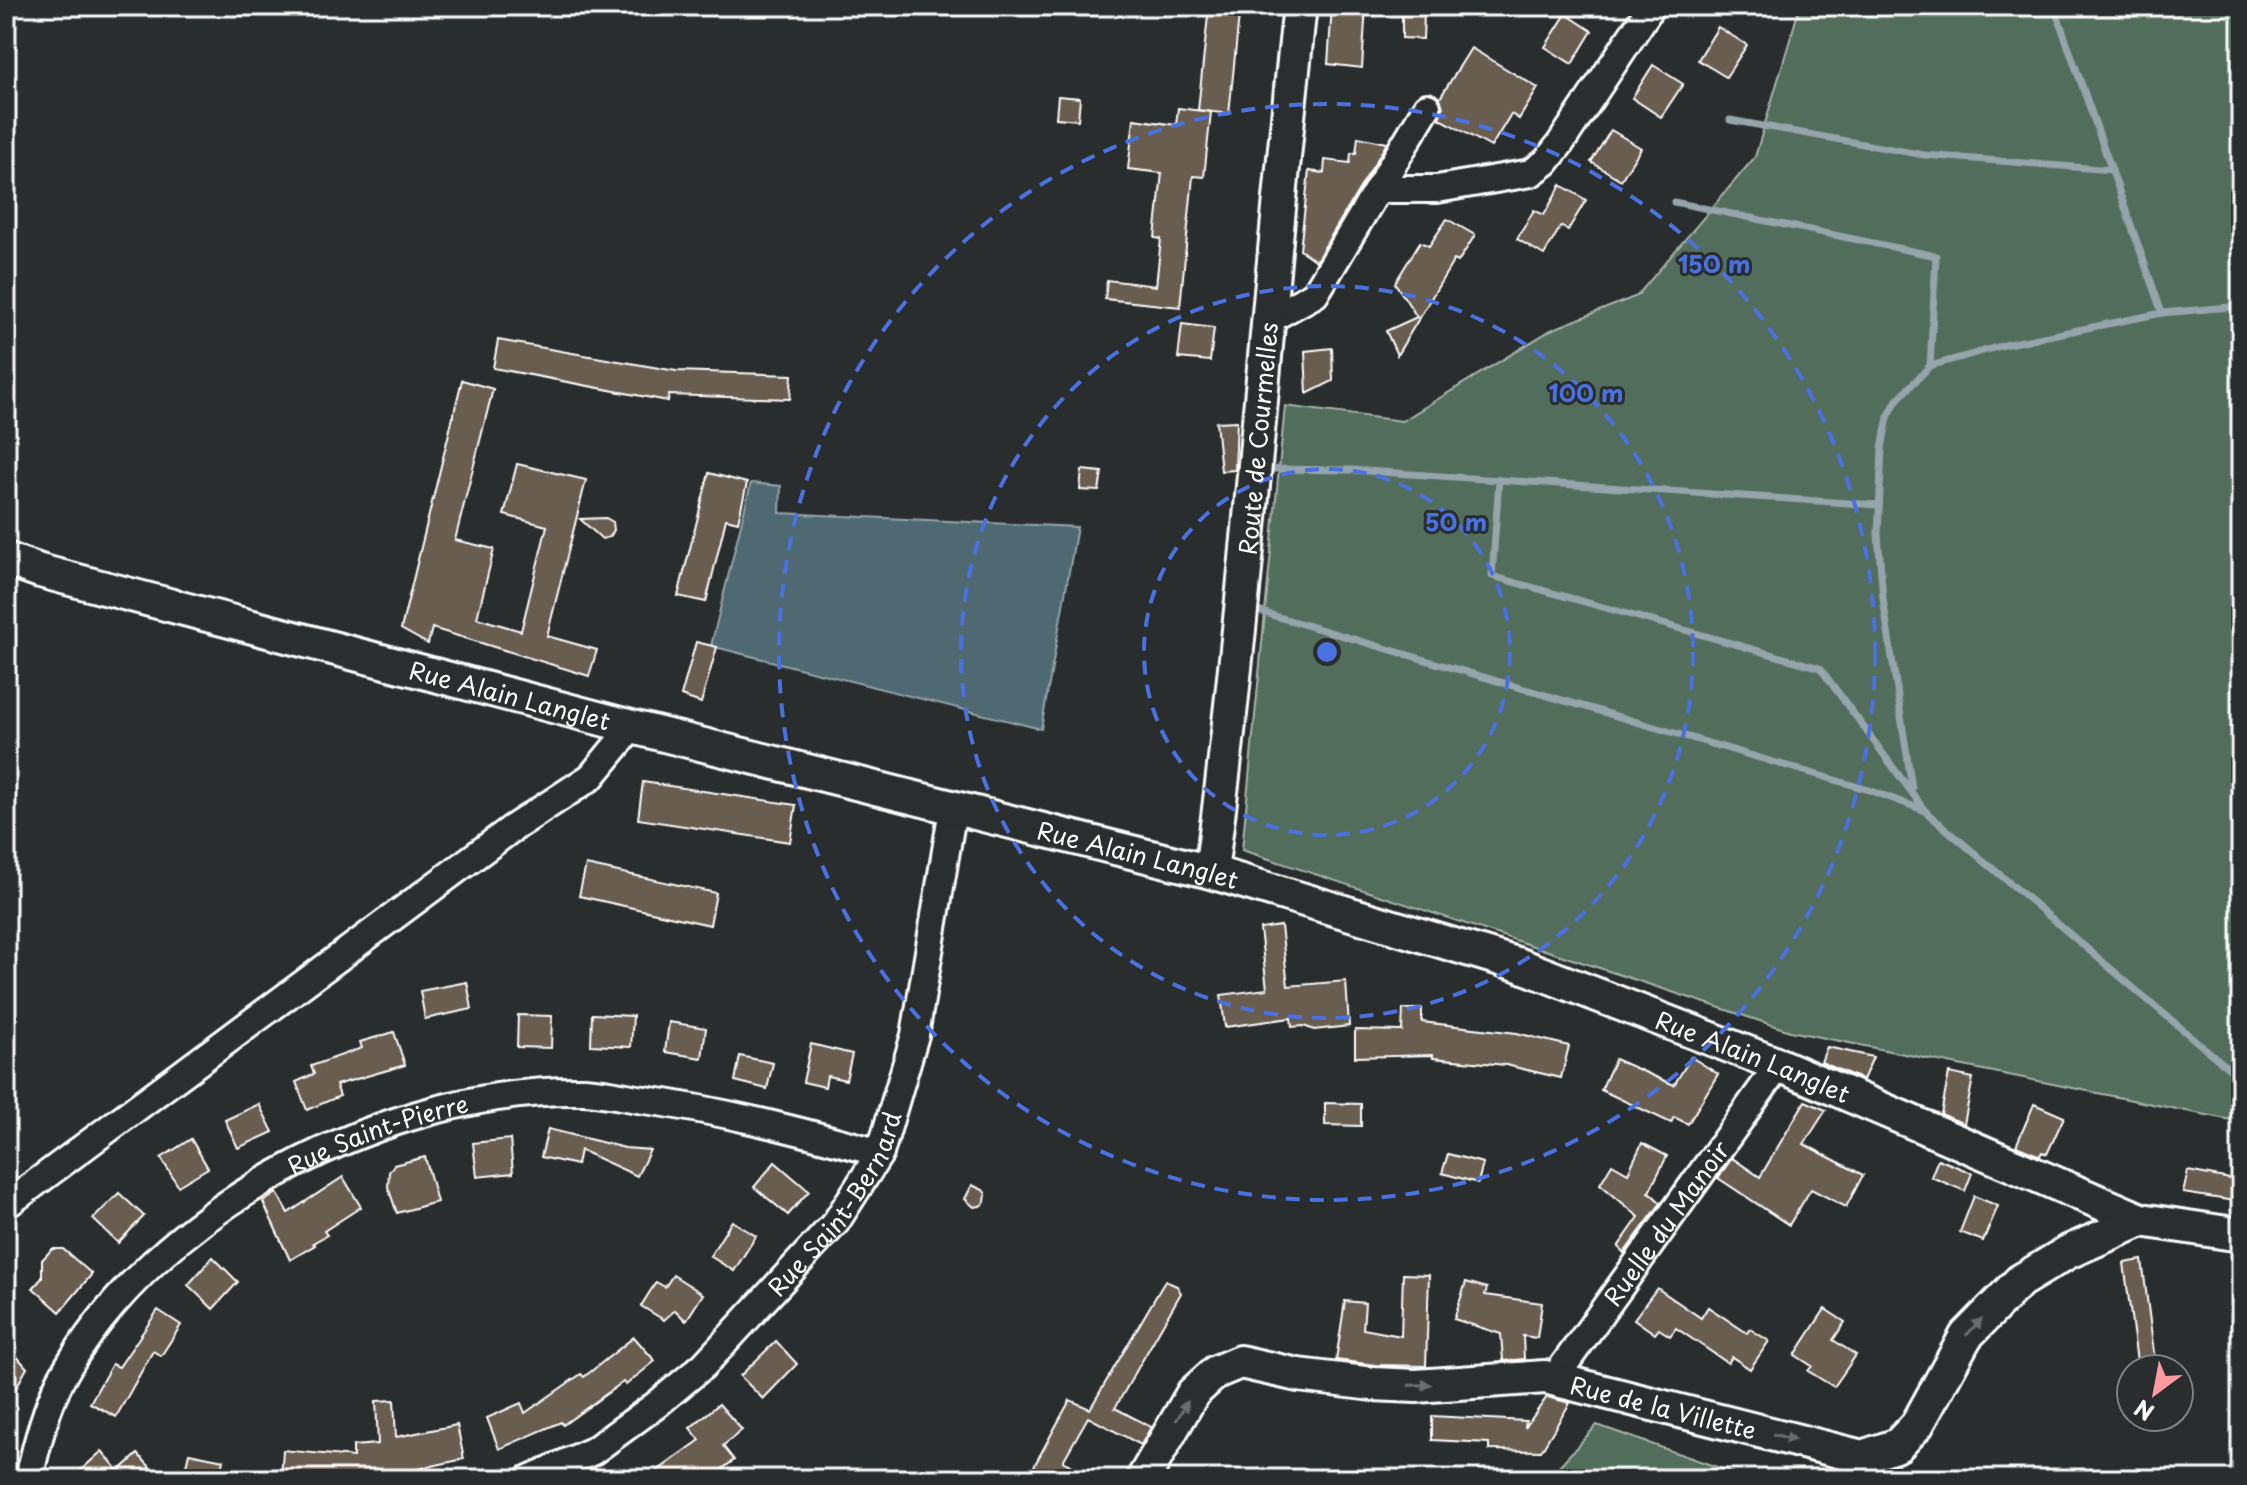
<svg xmlns="http://www.w3.org/2000/svg" width="2247" height="1485" font-family="'Playpen Sans',sans-serif">
  <style>
    .green { fill: #526d5c; stroke: #a8b6ae; stroke-width: 2 }
    .water { fill: #4f6973; stroke: #95a5ab; stroke-width: 2 }
    .lines { fill: none; stroke-linecap: round; stroke-linejoin: round }
    .stream { stroke: #95a5ab; stroke-width: 7 }
    .building { fill: #675d4f; stroke: #fff; stroke-width: 2 }
    .minor-casing { stroke: #fff; stroke-width: 32 }
    .tertiary-casing { stroke: #fff; stroke-width: 38 }
    .minor { stroke: #2a2d2e; stroke-width: 26 }
    .tertiary { stroke: #2a2d2e; stroke-width: 32 }
    .oneway { fill: #6a6c6d }
    .ring { fill: none; stroke: #4a71e0; stroke-width: 4; stroke-dasharray: 14 10 }
    .labels { text-anchor: middle; dominant-baseline: central; stroke-width: 6; stroke-linejoin: round; paint-order: stroke }
    .street-label { font-size: 24px; fill: #fff; stroke: #2a2d2e }
    .centre { fill: #4a71e0; stroke: #2a2d2e; stroke-width: 4 }
    .ring-label { font-size: 24px; text-anchor: middle; font-weight: bold; fill: #4a71e0; stroke: #2a2d2e; stroke-width: 6; stroke-linejoin: round; paint-order: stroke }
  </style>
  <rect width="100%" height="100%" fill="#2a2d2e"/>
  <filter id="ink" filterUnits="userSpaceOnUse"><feTurbulence type="fractalNoise" baseFrequency=".0125" numOctaves="2"/><feDisplacementMap in="SourceGraphic" scale="16" xChannelSelector="R" yChannelSelector="G"/><feConvolveMatrix kernelMatrix="1 2 1 2 8 2 1 2 1" color-interpolation-filters="sRGB"/></filter>
  <g filter="url(#ink)">
    <g class="green">
      <polygon points="1800,6 2241,6 2241,1122 1790,1031 1242,850 1285,406 1402,421 1551,330 1637,296 1755,157"/>
      <polygon points="1597,1425 1751,1479 1547,1479"/>
    </g>
    <polygon class="water" points="751,483 781,486 780,513 1077,527 1041,729 711,646"/>
    <g class="lines">
      <g class="stream">
        <polyline points="2054,6 2162,313"/>
        <polyline points="1805,9 1812,6"/>
        <polyline points="1730,120 1924,155 2112,170"/>
        <polyline points="1674,202 1936,256 1930,366"/>
        <polyline points="1261,469 1352,470 1499,480 1492,576 1820,668 1926,812 2241,1079"/>
        <polyline points="1499,480 1878,505"/>
        <polyline points="1248,608 1869,790 1926,811"/>
        <polyline points="1912,788 1883,599 1878,534 1882,448 1888,417 1897,400 1930,366 2008,344 2162,313 2241,306"/>
      </g>
    </g>
    <g class="building">
      <polygon points="1209,6 1240,6 1229,114 1198,110"/>
      <polygon points="1332,6 1366,6 1362,68 1328,64"/>
      <polygon points="1402,14 1424,14 1423,39 1402,38"/>
      <polygon points="1566,14 1592,31 1572,64 1545,47"/>
      <polygon points="1718,27 1747,45 1726,77 1698,60"/>
      <polygon points="1471,48 1538,88 1519,119 1511,114 1491,147 1439,118 1443,108 1440,98"/>
      <polygon points="1653,65 1683,84 1661,117 1632,98"/>
      <polygon points="1058,96 1080,98 1078,120 1056,118"/>
      <polygon points="1178,108 1211,112 1204,177 1193,176 1180,307 1105,299 1107,280 1156,286 1161,239 1155,238 1162,173 1128,169 1134,119 1176,125"/>
      <polygon points="1611,130 1641,148 1621,180 1591,162"/>
      <polygon points="1358,137 1387,143 1316,261 1300,250 1309,171 1324,173 1325,160 1350,163 1351,153 1356,153"/>
      <polygon points="1561,185 1586,200 1568,230 1561,226 1544,255 1517,239 1534,210 1544,215"/>
      <polygon points="1447,219 1475,235 1458,262 1454,260 1397,355 1386,331 1417,317 1395,283 1420,242 1429,246"/>
      <polygon points="1182,324 1214,328 1210,361 1178,358"/>
      <polygon points="498,340 676,371 792,375 790,399 669,395 668,401 493,368"/>
      <polygon points="1332,348 1333,381 1307,394 1305,351"/>
      <polygon points="462,380 493,389 455,540 494,549 477,618 521,631 547,526 504,515 517,464 586,480 547,636 597,650 589,676 432,628 428,644 401,629"/>
      <polygon points="1237,421 1235,470 1221,471 1216,422"/>
      <polygon points="1082,470 1102,472 1099,491 1080,490"/>
      <polygon points="709,473 747,483 738,522 726,519 706,602 678,596"/>
      <polygon points="606,518 613,522 614,530 610,537 602,539 580,519"/>
      <polygon points="696,642 717,647 701,703 681,696"/>
      <polygon points="643,782 796,805 790,842 638,819"/>
      <polygon points="586,865 716,893 710,925 579,896"/>
      <polygon points="1281,926 1288,986 1346,981 1349,1026 1314,1030 1304,1026 1292,1027 1291,1018 1225,1027 1221,995 1267,989 1260,929"/>
      <polygon points="467,982 472,1009 425,1019 420,991"/>
      <polygon points="1403,1009 1422,1009 1422,1022 1517,1033 1569,1046 1561,1078 1506,1065 1433,1058 1433,1055 1355,1057 1355,1030 1402,1031"/>
      <polygon points="592,1014 633,1016 631,1047 591,1045"/>
      <polygon points="518,1015 552,1016 551,1048 517,1047"/>
      <polygon points="669,1022 706,1028 702,1058 665,1052"/>
      <polygon points="394,1032 405,1065 336,1085 340,1096 307,1110 296,1082 314,1074 311,1066 362,1048 360,1042"/>
      <polygon points="811,1044 852,1054 846,1080 827,1076 825,1087 803,1082"/>
      <polygon points="1827,1047 1873,1057 1863,1080 1821,1062"/>
      <polygon points="740,1056 773,1063 767,1089 735,1081"/>
      <polygon points="1691,1057 1718,1074 1688,1124 1674,1117 1671,1123 1601,1090 1615,1059 1674,1085"/>
      <polygon points="1949,1073 1973,1078 1964,1124 1941,1114"/>
      <polygon points="1805,1101 1826,1110 1804,1144 1863,1175 1846,1207 1811,1189 1789,1225 1718,1178 1732,1158 1760,1177"/>
      <polygon points="1325,1103 1361,1104 1361,1126 1325,1125"/>
      <polygon points="259,1104 273,1132 238,1148 225,1120"/>
      <polygon points="2034,1104 2064,1117 2047,1154 2042,1152 2040,1156 2016,1146"/>
      <polygon points="548,1129 625,1148 650,1150 637,1176 580,1150 577,1165 541,1157"/>
      <polygon points="191,1139 208,1168 178,1186 161,1158"/>
      <polygon points="510,1139 513,1173 477,1177 473,1143"/>
      <polygon points="1642,1143 1667,1156 1649,1192 1661,1203 1624,1253 1618,1247 1639,1217 1600,1184 1612,1164 1628,1173"/>
      <polygon points="1448,1154 1483,1163 1478,1183 1442,1173"/>
      <polygon points="425,1157 437,1202 397,1213 388,1187 389,1172 394,1165"/>
      <polygon points="1938,1159 1972,1173 1965,1191 1931,1177"/>
      <polygon points="775,1162 809,1191 788,1215 754,1187"/>
      <polygon points="2188,1171 2241,1181 2241,1202 2183,1193"/>
      <polygon points="343,1177 361,1207 324,1231 327,1235 313,1243 315,1245 290,1260 263,1202 277,1193 288,1213"/>
      <polygon points="972,1185 983,1190 986,1194 985,1202 980,1206 974,1207 965,1199"/>
      <polygon points="119,1193 144,1216 118,1243 93,1219"/>
      <polygon points="1974,1196 1998,1206 1983,1241 1960,1232"/>
      <polygon points="732,1221 756,1236 734,1271 710,1256"/>
      <polygon points="52,1249 63,1249 92,1274 60,1312 33,1288 42,1278 42,1260"/>
      <polygon points="213,1257 238,1282 213,1309 188,1285"/>
      <polygon points="2142,1260 2155,1360 2137,1362 2124,1263"/>
      <polygon points="1403,1274 1429,1275 1426,1366 1375,1365 1336,1360 1345,1301 1365,1303 1363,1329 1401,1336"/>
      <polygon points="673,1275 703,1294 686,1321 675,1310 664,1320 641,1306 656,1282 665,1287"/>
      <polygon points="1165,1281 1177,1286 1181,1293 1115,1408 1151,1427 1141,1445 1088,1417 1063,1461 1095,1479 1027,1479 1070,1400 1090,1409"/>
      <polygon points="1466,1282 1487,1288 1485,1295 1542,1303 1537,1338 1523,1336 1524,1359 1503,1361 1501,1334 1454,1319"/>
      <polygon points="1657,1288 1701,1318 1708,1307 1747,1333 1750,1329 1769,1341 1750,1369 1732,1357 1728,1363 1676,1328 1670,1336 1659,1329 1655,1334 1634,1319"/>
      <polygon points="1825,1309 1845,1322 1833,1340 1856,1355 1834,1387 1808,1371 1812,1366 1795,1355"/>
      <polygon points="158,1310 181,1325 161,1356 153,1351 116,1417 90,1403 112,1364 119,1367"/>
      <polygon points="634,1337 655,1361 626,1385 623,1382 563,1425 561,1422 499,1449 487,1418 521,1403 525,1413 581,1374 584,1377"/>
      <polygon points="776,1341 797,1364 763,1399 740,1376"/>
      <polygon points="6,1344 27,1368 6,1406"/>
      <polygon points="1547,1397 1570,1403 1541,1451 1489,1450 1489,1443 1432,1440 1432,1416 1526,1421 1525,1428"/>
      <polygon points="394,1400 396,1437 457,1425 464,1459 404,1472 329,1479 281,1479 283,1450 353,1457 353,1446 378,1444 376,1401"/>
      <polygon points="719,1404 742,1430 723,1446 734,1460 709,1479 646,1479 700,1440 690,1428"/>
      <polygon points="102,1451 119,1471 138,1454 150,1467 138,1479 71,1479"/>
      <polygon points="189,1453 224,1460 220,1479 183,1479"/>
    </g>
    <g class="lines">
      <defs>
        <g id="minor">
          <polyline points="1378,189 1437,189 1531,173 1546,162 1560,144 1649,10"/>
          <polyline points="1268,320 1315,294 1427,107"/>
          <polyline points="6,1205 510,830 591,777 632,727"/>
          <path id="s1" d="M1554 1379 1779 1065"/>
          <path id="s2" d="M29 1479C36 1446 45 1411 60 1381 153 1208 391 1087 584 1091 602 1092 620 1096 638 1099 720 1110 800 1131 880 1153"/>
          <path id="s3" d="M529 1479 593 1451 656 1405 704 1365 836 1222 880 1153 915 1035 953 809"/>
        </g>
        <g id="tertiary">
          <path id="s4" d="M6 559 40 571 632 727 1211 872 1517 964 1779 1065 2141 1220 2241 1235"/>
          <path id="s5" d="M1211 872C1249 584 1267 295 1300 6"/>
          <path id="s6" d="M1143 1479 1193 1393 1216 1372 1240 1362 1298 1375 1373 1384 1416 1386 1545 1377 1862 1457 1898 1445 1917 1425 1966 1336 2020 1281 2068 1252 2141 1220"/>
        </g>
      </defs>
      <use href="#minor" class="minor-casing"/>
      <use href="#tertiary" class="tertiary-casing"/>
      <use href="#minor" class="minor"/>
      <use href="#tertiary" class="tertiary"/>
    </g>
    <defs><path id="oneway-solid" d="M-6-.8H1V-3.2L6.5 0L1 3.2V.8H-6Z" transform="scale(2)"/></defs>
    <g class="oneway">
      <use href="#oneway-solid" transform="translate(1974 1327) rotate(-47)"/>
      <use href="#oneway-solid" transform="translate(1420 1385) rotate(-2)"/>
      <use href="#oneway-solid" transform="translate(1182 1411) rotate(-59)"/>
      <use href="#oneway-solid" transform="translate(1784 1437) rotate(14)"/>
    </g>
  </g>
  <g class="ring">
    <circle cx="1327" cy="652" r="183"/>
    <circle cx="1327" cy="652" r="366"/>
    <circle cx="1327" cy="652" r="548"/>
  </g>
  <g class="labels">
    <g class="street-label">
      <text stroke="none"><textPath href="#s5" startOffset="436">Route de Courmelles</textPath></text>
      <text stroke="none"><textPath href="#s4" startOffset="522">Rue Alain Langlet</textPath></text>
      <text stroke="none"><textPath href="#s4" startOffset="1170">Rue Alain Langlet</textPath></text>
      <text stroke="none"><textPath href="#s4" startOffset="1818">Rue Alain Langlet</textPath></text>
      <text stroke="none"><textPath href="#s2" startOffset="516">Rue Saint-Pierre</textPath></text>
      <text stroke="none"><textPath href="#s3" startOffset="420">Rue Saint-Bernard</textPath></text>
      <text stroke="none"><textPath href="#s1" startOffset="192">Ruelle du Manoir</textPath></text>
      <text stroke="none"><textPath href="#s6" startOffset="586">Rue de la Villette</textPath></text>
    </g>
  </g>
  <circle cx="1327" cy="652" r="12" class="centre"/>
  <g class="ring-label">
    <text x="1714" y="273">150 m</text>
    <text x="1586" y="402">100 m</text>
    <text x="1456" y="531">50 m</text>
  </g>
  <rect width="2247" height="1485" fill="none" stroke="#2a2d2e" stroke-width="32"/>
  <rect x="16" y="16" width="2215" height="1453" fill="none" stroke="#fff" stroke-width="3" filter="url(#ink)"/>
  <g transform="translate(2155 1393) rotate(212)"><circle r="38" fill="#2a2d2e" stroke="#7f8182" stroke-width="2"/>
  <path d="M0-6L14 30L0 20L-14 30Z" fill="#ff9aa2"/>
  <text y="-12" font-size="22" font-weight="bold" text-anchor="middle" fill="#ffffff">N</text>
  </g>
</svg>
